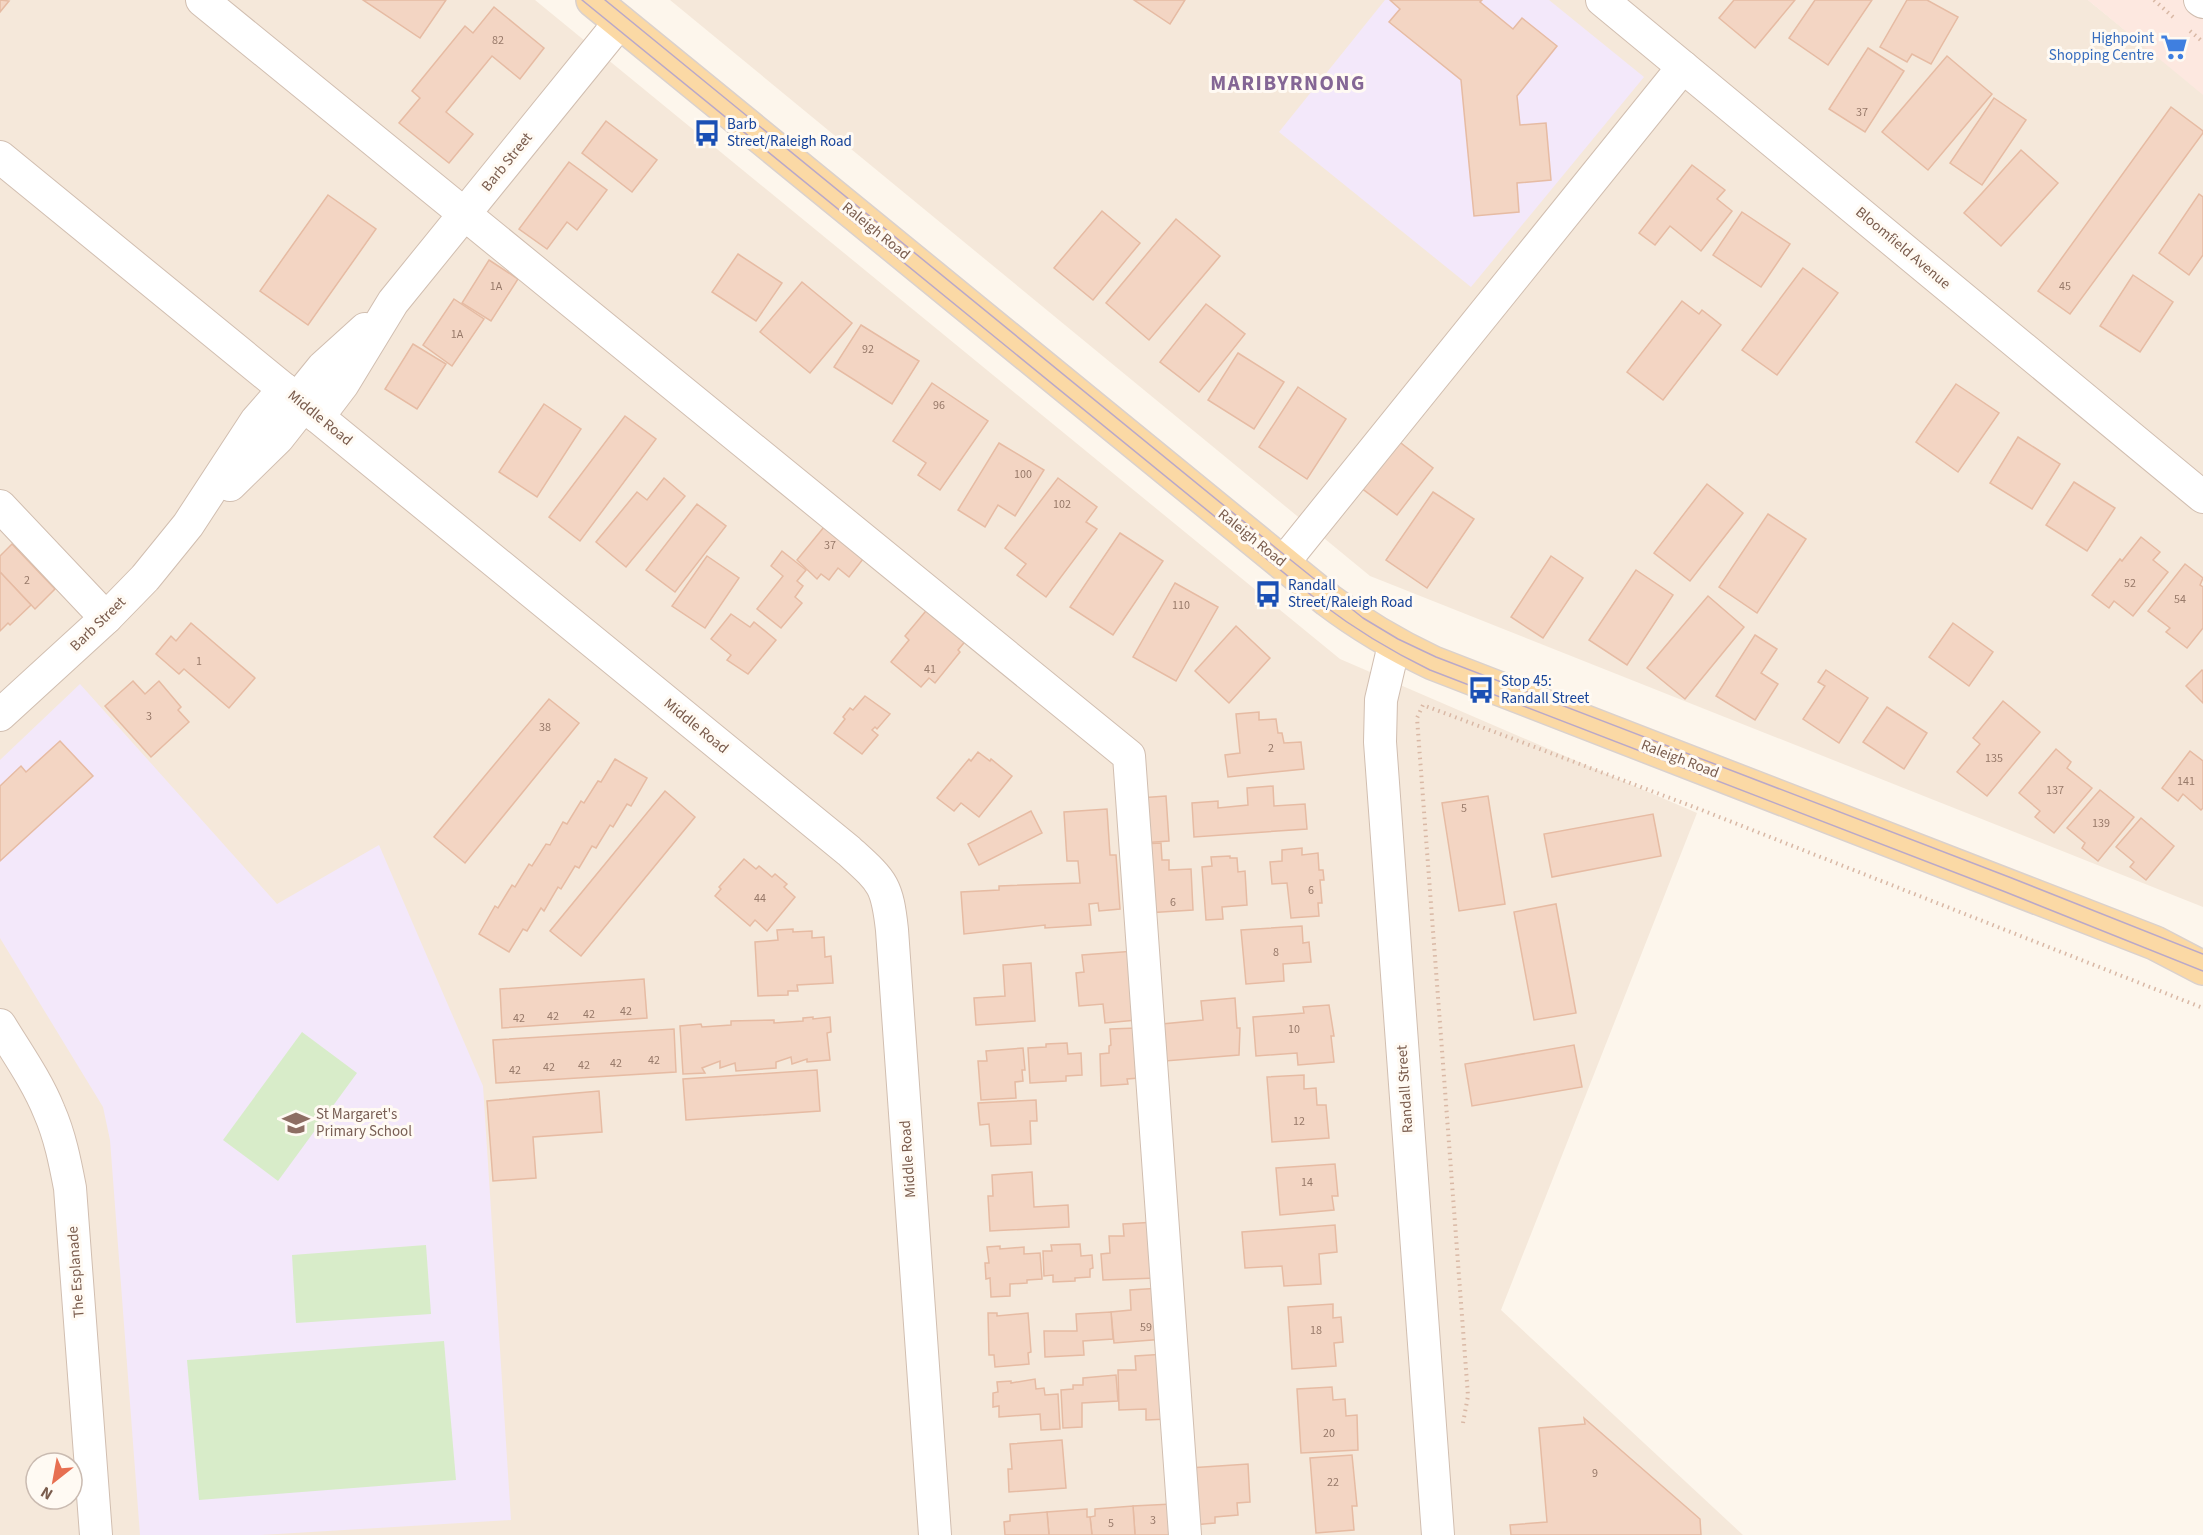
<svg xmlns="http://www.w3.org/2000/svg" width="2203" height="1535" font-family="'Source Sans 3',sans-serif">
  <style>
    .residential { fill: #f5e8da; fill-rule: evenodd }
    .commercial { fill: #fde8e0 }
    .education { fill: #f3e8fa }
    .green { fill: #d8ecc9 }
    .building { fill: #f3d5c3; stroke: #e6bba3; stroke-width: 1.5 }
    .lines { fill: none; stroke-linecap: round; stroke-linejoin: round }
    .minor-casing { stroke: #d1beb0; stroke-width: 34 }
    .major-casing { stroke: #dad1cd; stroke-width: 36 }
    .path { stroke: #d9b8a5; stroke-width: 4; stroke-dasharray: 1.5 4.5; stroke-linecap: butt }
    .minor { stroke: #fff; stroke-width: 32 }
    .major { stroke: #fbd9a5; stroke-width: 33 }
    .tram { stroke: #b9a8c9; stroke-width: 1.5 }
    .labels { text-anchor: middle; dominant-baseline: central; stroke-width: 6; stroke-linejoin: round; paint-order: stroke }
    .number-label { font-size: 12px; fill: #987a6a }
    .shop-label { font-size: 15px; fill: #366cbe; stroke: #fffaf3; text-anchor: end }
    .transit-label { font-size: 15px; fill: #164399; stroke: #fffaf3; text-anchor: start }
    .street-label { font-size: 15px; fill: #7a5c4d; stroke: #fffaf3 }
    .education-label { font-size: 15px; fill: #785e54; stroke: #fffaf3; text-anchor: start }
    .district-label { font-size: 21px; font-weight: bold; letter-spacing: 1.5px; fill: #846695; stroke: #fffaf3 }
  </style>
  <rect width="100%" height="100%" fill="#fdf6ec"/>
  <g class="residential">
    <path d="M0 0H535L1340 659 1697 813 1501 1310 1743 1535H0ZM36 1463H72V1499H36Z"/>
    <polygon points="670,0 2088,0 2203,94 2203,907 1370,576"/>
  </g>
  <polygon class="commercial" points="2088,0 2203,0 2203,95"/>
  <g class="education">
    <polygon points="1385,0 1549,0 1644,77 1471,287 1279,132"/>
    <polygon points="80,684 277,904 379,845 483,1086 511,1520 261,1535 140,1535 110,1140 103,1107 0,938 0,760"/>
  </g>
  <g class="green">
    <polygon points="302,1032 357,1073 278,1181 223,1140"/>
    <polygon points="426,1245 431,1314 296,1323 292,1255"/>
    <polygon points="444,1341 456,1480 199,1500 187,1360"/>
  </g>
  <g class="building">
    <polygon points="0,0 9,1 0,12"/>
    <polygon points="363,0 446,0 420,38"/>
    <polygon points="1134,0 1185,0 1170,24"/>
    <polygon points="1390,0 1482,0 1480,2 1513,29 1522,18 1557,46 1517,96 1520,125 1546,123 1551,180 1517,183 1519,212 1474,216 1461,80 1389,22 1400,9"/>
    <polygon points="1734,0 1795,0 1755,48 1719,18"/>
    <polygon points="1815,0 1872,0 1828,65 1789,38"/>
    <polygon points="1907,0 1927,0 1958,17 1931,64 1912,54 1907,62 1880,47"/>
    <polygon points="494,7 544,48 520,79 492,56 446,112 473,134 449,163 399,123 420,98 412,91 465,26 473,33"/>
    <polygon points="1868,48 1904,71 1865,132 1829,109"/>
    <polygon points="1947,56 1992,94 1928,170 1882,132"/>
    <polygon points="1994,98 2026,120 1982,185 1950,163"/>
    <polygon points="2171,107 2203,131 2203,133 2070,314 2038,291"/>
    <polygon points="606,121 657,160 632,192 582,153"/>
    <polygon points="2021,150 2058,183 2001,246 1964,213"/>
    <polygon points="569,162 607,190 577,230 567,222 547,249 519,229"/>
    <polygon points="1692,165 1725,190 1717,199 1732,211 1701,251 1670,226 1655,245 1639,233"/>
    <polygon points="2199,194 2203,197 2203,255 2189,275 2159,253"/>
    <polygon points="328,195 376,229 308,325 260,291"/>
    <polygon points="1102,211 1140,243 1093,300 1054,268"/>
    <polygon points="1742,212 1790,244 1761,287 1713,255"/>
    <polygon points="1176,219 1220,256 1149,340 1106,303"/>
    <polygon points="738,254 782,283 756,321 712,292"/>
    <polygon points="489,260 518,279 491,321 462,303"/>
    <polygon points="1803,268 1838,293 1777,375 1742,350"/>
    <polygon points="2133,275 2173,302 2140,352 2100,326"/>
    <polygon points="802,282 852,323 810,373 760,332"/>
    <polygon points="454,299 484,319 452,366 423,345"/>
    <polygon points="1682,301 1699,314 1702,310 1721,325 1663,400 1627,372"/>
    <polygon points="1206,304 1245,334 1199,392 1160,362"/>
    <polygon points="861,325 919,361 892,404 834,367"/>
    <polygon points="413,344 446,364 417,409 385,389"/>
    <polygon points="1238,353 1284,382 1254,429 1208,400"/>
    <polygon points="932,383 988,421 940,490 918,475 926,463 893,441"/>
    <polygon points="1956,384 1999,413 1958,472 1916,442"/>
    <polygon points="1298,387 1346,419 1307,479 1259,447"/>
    <polygon points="544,404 581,429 537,497 499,472"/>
    <polygon points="625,416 656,439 580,541 549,517"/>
    <polygon points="1388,433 1433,468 1397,515 1352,481"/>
    <polygon points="2018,437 2060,464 2032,509 1990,483"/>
    <polygon points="999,443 1044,470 1015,516 998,505 985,527 958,510"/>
    <polygon points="664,478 685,496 626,567 596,542 637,492 647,500"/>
    <polygon points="1058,478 1097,507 1086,522 1097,529 1046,597 1017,575 1026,564 1005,548"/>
    <polygon points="2074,482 2115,508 2087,551 2046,525"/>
    <polygon points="1707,484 1743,513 1690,581 1654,553"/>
    <polygon points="1433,492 1474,519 1427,588 1386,560"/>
    <polygon points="697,504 726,526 675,592 646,570"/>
    <polygon points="1768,514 1806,539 1757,613 1719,587"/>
    <polygon points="824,527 867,554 849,577 838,568 829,580 821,574 817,579 797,560"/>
    <polygon points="1120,533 1163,561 1113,635 1070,607"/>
    <polygon points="2141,537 2160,552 2153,560 2168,572 2133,616 2114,601 2109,608 2092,595 2120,559 2122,561"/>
    <polygon points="12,544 55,589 35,609 0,572 0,556"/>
    <polygon points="782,551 806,570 797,581 803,586 795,597 802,603 781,628 757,609 783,576 771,566"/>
    <polygon points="707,556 739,578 705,628 672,606"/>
    <polygon points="1551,556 1583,578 1543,638 1511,617"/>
    <polygon points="2185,564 2203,578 2200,585 2203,587 2203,628 2187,648 2166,632 2170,628 2148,611"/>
    <polygon points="1636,570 1673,595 1627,665 1589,640"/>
    <polygon points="0,572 31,605 10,625 8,623 0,631"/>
    <polygon points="1175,583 1218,607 1176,681 1133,657"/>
    <polygon points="1708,596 1744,627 1685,699 1647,668"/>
    <polygon points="930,606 968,638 958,650 960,652 935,683 929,678 921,687 891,662 909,640 905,636"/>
    <polygon points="731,614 750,627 754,622 776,640 748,674 727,660 731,655 711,639"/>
    <polygon points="191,623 255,678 229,708 184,669 179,674 156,654 171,636 176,641"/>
    <polygon points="1953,623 1993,652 1969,686 1929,657"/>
    <polygon points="1236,626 1270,658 1229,703 1195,671"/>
    <polygon points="1755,635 1777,649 1761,673 1778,684 1755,720 1716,696"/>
    <polygon points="1826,670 1868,698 1839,743 1803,719 1825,686 1818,682"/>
    <polygon points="2202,670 2203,671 2203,703 2186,686"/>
    <polygon points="133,681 145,694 159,681 181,707 178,710 189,722 151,757 105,706"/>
    <polygon points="865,696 890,714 877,729 875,727 872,730 878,735 862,754 834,733 845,719 843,717 850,708 853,710"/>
    <polygon points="549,699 579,723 465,863 434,837"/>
    <polygon points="2003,701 2040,732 1987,796 1957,772 1980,744 1973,738"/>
    <polygon points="1887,707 1927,733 1904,769 1863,742"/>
    <polygon points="1259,712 1259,720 1276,719 1278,733 1282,733 1284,743 1301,742 1304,769 1228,777 1225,755 1240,753 1236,714"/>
    <polygon points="60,741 93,776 0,861 0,786 21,766 26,772"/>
    <polygon points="2056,749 2071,762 2067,768 2092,788 2054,833 2035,817 2040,811 2019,793"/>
    <polygon points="2190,751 2203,761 2203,808 2201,810 2183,794 2178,801 2162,788"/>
    <polygon points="978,752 990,761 991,759 1012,776 979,817 961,803 954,811 937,798 969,759 971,761"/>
    <polygon points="615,759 647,778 631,806 627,804 613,827 610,825 596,848 592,846 579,868 575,866 561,889 558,887 544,911 541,908 527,931 523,929 509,952 479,934 495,906 498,908 512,885 515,887 529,864 532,866 546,844 550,845 563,822 567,824 581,801 584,803 598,781 601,782"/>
    <polygon points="1273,786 1274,806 1305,804 1307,829 1194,837 1192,803 1218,801 1218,808 1248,805 1247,788"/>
    <polygon points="2100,790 2134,817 2098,861 2082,848 2085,843 2067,828"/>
    <polygon points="665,791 695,817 581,956 550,931"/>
    <polygon points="1166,796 1169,841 1141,843 1139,798"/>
    <polygon points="1488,796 1505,904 1459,911 1442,803"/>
    <polygon points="1107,809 1110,855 1116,855 1120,909 1099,911 1098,903 1089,904 1091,925 1045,928 1045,925 964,934 961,892 999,890 999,886 1080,883 1078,861 1067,861 1064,812"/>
    <polygon points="1031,811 1042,833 979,865 968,844"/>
    <polygon points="1653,814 1661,856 1552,877 1544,834"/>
    <polygon points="2141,818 2174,846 2146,880 2130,867 2134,862 2116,847"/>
    <polygon points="1161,843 1162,860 1169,860 1169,870 1191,869 1193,910 1146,913 1142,844"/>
    <polygon points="1302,848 1302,855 1318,853 1319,870 1323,870 1324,880 1320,880 1322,903 1318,903 1319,916 1291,918 1287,883 1272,884 1270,862 1282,861 1282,850"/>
    <polygon points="1230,856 1230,858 1237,858 1238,872 1245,871 1247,905 1222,907 1223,919 1206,920 1202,867 1212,866 1211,857"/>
    <polygon points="744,859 756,869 759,866 772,877 775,874 787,884 784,887 795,897 767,931 755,920 750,926 715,896 721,889 719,887"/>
    <polygon points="1556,904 1576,1013 1534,1020 1514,912"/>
    <polygon points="1302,926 1303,943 1309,942 1311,962 1283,964 1284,981 1246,984 1241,930"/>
    <polygon points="793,929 793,932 812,931 812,938 824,937 825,957 831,956 833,983 797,985 798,991 788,991 788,995 758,996 755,942 778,940 777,930"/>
    <polygon points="1135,951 1137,1020 1105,1023 1103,1004 1079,1006 1076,973 1084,972 1082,955"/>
    <polygon points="1031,963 1035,1021 976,1025 974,998 1005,996 1003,965"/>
    <polygon points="644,979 647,1018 502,1028 500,989"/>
    <polygon points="1235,998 1237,1028 1240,1028 1239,1055 1165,1061 1162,1024 1203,1020 1201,1001"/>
    <polygon points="1329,1005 1334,1036 1331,1036 1334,1062 1298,1065 1297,1053 1256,1056 1253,1017 1304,1013 1303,1007"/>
    <polygon points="813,1017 813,1019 830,1017 831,1032 827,1033 830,1060 807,1062 807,1059 792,1064 791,1057 776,1062 776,1068 736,1071 735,1063 720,1068 720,1061 702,1068 705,1073 683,1074 680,1026 701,1024 702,1027 731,1025 731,1021 774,1020 774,1023 803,1021 803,1018"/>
    <polygon points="1136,1028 1139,1078 1127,1079 1128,1084 1101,1086 1100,1054 1109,1053 1109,1046 1111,1045 1110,1029"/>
    <polygon points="674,1029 676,1072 496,1083 493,1040"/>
    <polygon points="1067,1043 1068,1054 1081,1053 1082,1075 1066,1076 1066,1081 1030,1083 1028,1048 1046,1047 1046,1044"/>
    <polygon points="1574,1045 1582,1087 1472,1106 1465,1064"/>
    <polygon points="1023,1048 1025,1070 1022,1070 1023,1081 1015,1082 1016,1098 981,1100 978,1061 987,1061 986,1051"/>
    <polygon points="817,1070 820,1111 686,1120 683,1079"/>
    <polygon points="1304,1075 1304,1089 1316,1088 1317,1105 1326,1105 1329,1138 1272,1142 1267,1077"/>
    <polygon points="599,1091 602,1132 533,1137 536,1178 493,1181 487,1101"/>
    <polygon points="1036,1100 1037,1121 1030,1121 1031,1144 991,1146 989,1124 980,1125 978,1103"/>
    <polygon points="1335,1164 1338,1196 1332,1196 1334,1210 1280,1215 1276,1168"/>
    <polygon points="1032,1172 1034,1207 1068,1205 1069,1227 990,1231 988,1196 993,1196 992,1175"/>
    <polygon points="1156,1222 1156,1278 1103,1280 1101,1254 1110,1253 1109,1236 1124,1236 1123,1224"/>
    <polygon points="1335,1225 1337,1252 1319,1254 1321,1284 1284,1286 1282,1266 1245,1268 1242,1232"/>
    <polygon points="1080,1244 1081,1256 1092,1255 1093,1268 1090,1269 1090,1277 1075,1278 1075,1281 1053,1282 1053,1275 1044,1276 1043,1251 1052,1251 1051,1245"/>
    <polygon points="1000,1246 1000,1249 1024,1247 1024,1254 1040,1253 1042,1279 1027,1280 1027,1283 1010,1284 1010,1296 991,1297 990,1278 986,1279 985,1263 989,1263 987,1247"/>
    <polygon points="1161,1288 1165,1339 1114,1343 1111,1312 1131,1310 1130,1290"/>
    <polygon points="1333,1304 1333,1318 1341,1317 1343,1342 1334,1343 1336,1366 1292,1369 1288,1307"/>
    <polygon points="1111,1312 1113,1339 1083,1341 1084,1355 1045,1357 1044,1331 1077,1331 1076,1314"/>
    <polygon points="988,1313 997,1313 997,1316 1028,1313 1031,1352 1028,1353 1029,1364 995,1367 994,1355 989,1355"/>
    <polygon points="1166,1354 1169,1419 1146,1420 1146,1409 1119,1410 1118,1370 1136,1370 1135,1356"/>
    <polygon points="1116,1375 1118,1401 1082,1403 1082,1427 1063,1428 1061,1390 1073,1389 1073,1385 1083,1385 1083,1378"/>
    <polygon points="1035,1379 1036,1389 1044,1388 1045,1395 1058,1394 1060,1429 1041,1430 1040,1414 999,1417 999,1406 993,1407 993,1393 998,1392 997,1382 1011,1381 1011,1383"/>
    <polygon points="1332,1387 1333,1400 1345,1399 1346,1416 1357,1415 1358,1450 1301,1453 1297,1389"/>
    <polygon points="1584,1418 1700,1519 1701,1535 1511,1535 1510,1525 1547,1522 1539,1428 1585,1424"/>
    <polygon points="1062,1440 1066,1488 1009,1492 1008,1469 1012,1469 1010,1444"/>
    <polygon points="1352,1455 1357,1506 1352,1506 1354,1530 1316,1533 1310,1458"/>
    <polygon points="1248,1464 1250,1502 1237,1503 1238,1515 1215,1517 1215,1523 1193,1525 1189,1468"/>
    <polygon points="1172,1504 1179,1535 1135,1535 1133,1506"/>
    <polygon points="1133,1506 1135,1535 1092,1535 1090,1517 1095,1516 1095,1509"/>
    <polygon points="1087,1509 1087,1517 1090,1517 1092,1535 1049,1535 1047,1512"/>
    <polygon points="1047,1512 1049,1535 1005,1535 1004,1522 1010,1521 1010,1515"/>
  </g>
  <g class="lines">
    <defs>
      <g id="minor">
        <polyline points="202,0 1129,756 1185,1535"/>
        <polyline points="1602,0 2203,497"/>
        <polyline points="2200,0 2203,2"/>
        <path d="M0 157 849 851C883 882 887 884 892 930L935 1535"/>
        <polyline points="297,399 323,367 365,329"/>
        <polyline points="318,417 343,384 393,302 620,22"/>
        <polyline points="230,485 278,438 304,405"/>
        <polyline points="0,506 106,618"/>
        <polyline points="1283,563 1683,67"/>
        <polyline points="1394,645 1381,700 1380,742 1438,1535"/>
        <polyline points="0,715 106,618 145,578 188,525 256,421 284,389"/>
        <path d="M0 1025C17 1053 37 1081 49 1111 60 1136 65 1162 70 1188L96 1535"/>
      </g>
      <path id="major" d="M593 0 1328 600C1361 625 1395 645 1433 663L2155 943 2203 968"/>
    </defs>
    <use href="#minor" class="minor-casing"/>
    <use href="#major" class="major-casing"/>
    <g class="path">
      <polyline points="2154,0 2173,17"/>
      <polyline points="2190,31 2203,42"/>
      <polyline points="1463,1423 1468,1396 1417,718 1423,705 1694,807 2203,1008"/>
    </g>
    <use href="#minor" class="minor"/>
    <use href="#major" class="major"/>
    <g class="tram">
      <path d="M582 0 1322 604C1356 630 1391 651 1430 670L2003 891 2203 971"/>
      <polyline points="605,0 1287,557 1363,618 1398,639 1436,657 2009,877 2203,954"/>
    </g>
  </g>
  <defs>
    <symbol id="supermarket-bare" viewBox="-9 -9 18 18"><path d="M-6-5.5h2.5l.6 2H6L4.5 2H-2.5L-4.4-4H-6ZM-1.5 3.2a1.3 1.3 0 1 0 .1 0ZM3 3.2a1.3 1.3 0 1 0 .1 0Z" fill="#3f7fe0" stroke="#fffaf3" stroke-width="2.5" paint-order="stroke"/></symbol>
    <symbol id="bus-bare" viewBox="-9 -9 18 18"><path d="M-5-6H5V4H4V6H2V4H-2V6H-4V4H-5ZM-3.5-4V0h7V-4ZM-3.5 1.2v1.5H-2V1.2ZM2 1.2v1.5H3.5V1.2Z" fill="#1a4fb4" stroke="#fffaf3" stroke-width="2.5" paint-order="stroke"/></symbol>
    <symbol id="school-bare" viewBox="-9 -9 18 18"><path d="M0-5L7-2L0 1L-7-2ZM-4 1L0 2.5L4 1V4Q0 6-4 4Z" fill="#8d6e63" stroke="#fffaf3" stroke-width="2.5" paint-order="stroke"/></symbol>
  </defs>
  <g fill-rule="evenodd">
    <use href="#supermarket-bare" x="2155" y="28" width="38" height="38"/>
    <use href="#bus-bare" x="688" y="114" width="38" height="38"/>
    <use href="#bus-bare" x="1249" y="575" width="38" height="38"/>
    <use href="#bus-bare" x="1462" y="671" width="38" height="38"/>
    <use href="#school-bare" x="277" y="1104" width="38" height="38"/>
  </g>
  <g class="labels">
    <g class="number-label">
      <text x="498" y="40">82</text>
      <text x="1862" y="112">37</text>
      <text x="496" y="286">1A</text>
      <text x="2065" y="286">45</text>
      <text x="457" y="334">1A</text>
      <text x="868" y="349">92</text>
      <text x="939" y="405">96</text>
      <text x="1023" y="474">100</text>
      <text x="1062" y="504">102</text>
      <text x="830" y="545">37</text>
      <text x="27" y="580">2</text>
      <text x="2130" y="583">52</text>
      <text x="2180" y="599">54</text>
      <text x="1181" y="605">110</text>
      <text x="199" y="661">1</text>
      <text x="930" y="669">41</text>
      <text x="149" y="716">3</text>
      <text x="545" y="727">38</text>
      <text x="1271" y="748">2</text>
      <text x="1994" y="758">135</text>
      <text x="2186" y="781">141</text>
      <text x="2055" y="790">137</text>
      <text x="1464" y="808">5</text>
      <text x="2101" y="823">139</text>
      <text x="1311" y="890">6</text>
      <text x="760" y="898">44</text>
      <text x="1173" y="902">6</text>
      <text x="1276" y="952">8</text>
      <text x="626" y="1011">42</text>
      <text x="589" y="1014">42</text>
      <text x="553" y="1016">42</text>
      <text x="519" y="1018">42</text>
      <text x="1294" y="1029">10</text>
      <text x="654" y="1060">42</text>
      <text x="616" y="1063">42</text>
      <text x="584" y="1065">42</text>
      <text x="549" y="1067">42</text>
      <text x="515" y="1070">42</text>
      <text x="1299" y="1121">12</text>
      <text x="1307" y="1182">14</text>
      <text x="1146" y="1327">59</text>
      <text x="1316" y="1330">18</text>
      <text x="1329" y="1433">20</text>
      <text x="1595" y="1473">9</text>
      <text x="1333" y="1482">22</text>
      <text x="1153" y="1520">3</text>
      <text x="1111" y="1523">5</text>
    </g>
    <g class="shop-label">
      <text x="2154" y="38">Highpoint<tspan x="2154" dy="17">Shopping Centre</tspan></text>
    </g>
    <g class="transit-label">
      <text x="727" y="124">Barb<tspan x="727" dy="17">Street/Raleigh Road</tspan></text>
      <text x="1288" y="585">Randall<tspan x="1288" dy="17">Street/Raleigh Road</tspan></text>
      <text x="1501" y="681">Stop 45:<tspan x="1501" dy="17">Randall Street</tspan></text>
    </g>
    <g class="street-label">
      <text transform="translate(507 162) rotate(-51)">Barb Street</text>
      <text transform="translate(876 231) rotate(39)">Raleigh Road</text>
      <text transform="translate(1903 248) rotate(40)">Bloomfield Avenue</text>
      <text transform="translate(320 418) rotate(39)">Middle Road</text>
      <text transform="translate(1252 538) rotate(39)">Raleigh Road</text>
      <text transform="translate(98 624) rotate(-44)">Barb Street</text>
      <text transform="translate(696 726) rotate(39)">Middle Road</text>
      <text transform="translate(1680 759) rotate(21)">Raleigh Road</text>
      <text transform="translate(1405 1089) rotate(-94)">Randall Street</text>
      <text transform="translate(908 1159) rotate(-94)">Middle Road</text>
      <text transform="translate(76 1272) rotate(-94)">The Esplanade</text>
    </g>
    <g class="education-label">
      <text x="316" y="1114">St Margaret's<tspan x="316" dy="17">Primary School</tspan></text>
    </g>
    <g class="district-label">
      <text x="1288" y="83">MARIBYRNONG</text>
    </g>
  </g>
  <g transform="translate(54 1481) rotate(211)"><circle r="28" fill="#fffaf3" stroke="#cabbb1" stroke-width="1.5"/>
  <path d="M0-4.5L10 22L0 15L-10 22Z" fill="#e76f51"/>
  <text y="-9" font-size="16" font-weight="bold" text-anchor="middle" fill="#7a5c4d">N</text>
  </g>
</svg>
